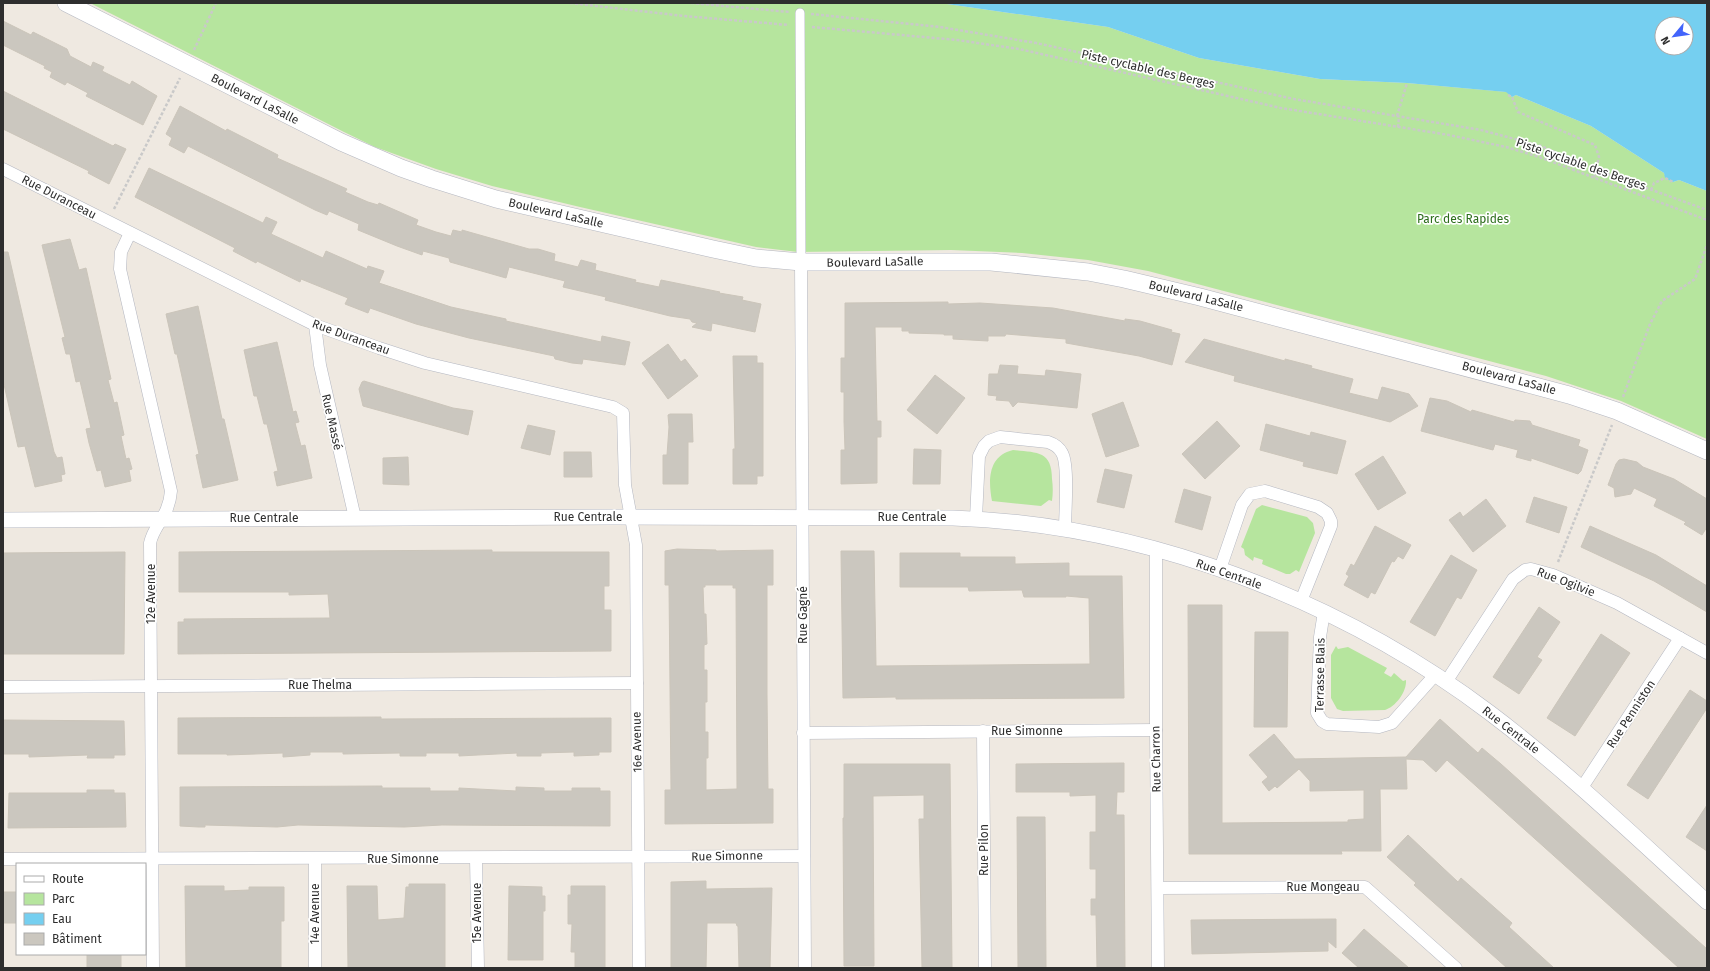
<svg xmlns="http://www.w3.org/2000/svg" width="1710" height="971" font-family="'Fira Sans',sans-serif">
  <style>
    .green { fill: #b6e59e }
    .water { fill: #75cff0; fill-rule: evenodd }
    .building { fill: #cbc7bf; stroke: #cbc5ba; fill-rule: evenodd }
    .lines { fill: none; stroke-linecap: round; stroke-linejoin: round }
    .pedestrian-casing { stroke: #b4b7c1; stroke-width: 10 }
    .minor-casing { stroke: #b4b7c1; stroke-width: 13 }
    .tertiary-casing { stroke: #b4b7c1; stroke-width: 16 }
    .secondary-casing { stroke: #b4b7c1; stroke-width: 18 }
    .path { stroke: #c9c9c9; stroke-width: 2.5; stroke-dasharray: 3 2; stroke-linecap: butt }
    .pedestrian { stroke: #fff; stroke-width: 9 }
    .minor { stroke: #fff; stroke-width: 12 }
    .tertiary { stroke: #fff; stroke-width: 15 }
    .secondary { stroke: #fff; stroke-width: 17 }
    .labels { text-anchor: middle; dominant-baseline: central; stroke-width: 3.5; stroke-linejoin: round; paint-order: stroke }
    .street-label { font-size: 12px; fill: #2e2e2e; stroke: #fff }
    .park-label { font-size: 12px; fill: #2c6e1b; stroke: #fff }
  </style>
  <rect width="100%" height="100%" fill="#efe9e1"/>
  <g class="green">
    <polygon points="90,3 940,3 1108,27 1199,58 1320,79 1407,83 1507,92 1512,97 1516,95 1591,126 1664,173 1666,178 1673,182 1679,180 1707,191 1707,439 1621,401 1546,376 1148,271 1088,260 1022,253 951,250 798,252 756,247 580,207 492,186 436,169 375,147 344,132"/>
    <path d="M1013 450C1036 453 1052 450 1052 479 1053 486 1053 494 1052 501L1049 500 1041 506 992 501C988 480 988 456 1013 450Z"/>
    <polygon points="1262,505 1307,517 1313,523 1315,533 1299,572 1296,570 1290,574 1286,574 1262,564 1263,560 1254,557 1253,561 1245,555 1244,549 1241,547 1256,509"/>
    <path d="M1336 646 1338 649 1348 647 1387 668 1384 673 1391 677 1394 673 1403 681 1406 680C1407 692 1395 707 1385 710L1343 711 1337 709 1331 698V655Z"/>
  </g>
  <path class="water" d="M940 3H1707V191L1679 180 1673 182 1665 178 1664 173 1591 126 1516 95 1512 97 1506 92 1407 83 1320 79 1199 58 1108 27ZM1662 24H1686V48H1662Z"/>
  <g class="building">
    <polygon points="3,21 31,35 33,32 67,49 70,56 91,67 93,62 104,67 102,71 130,85 132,81 157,96 143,125 86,96 88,93 67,82 65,85 50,77 52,72 44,68 45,66 3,45"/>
    <polygon points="3,91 113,146 115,144 126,149 109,184 88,173 89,171 3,129"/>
    <polygon points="180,106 226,131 227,129 278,155 277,158 347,189 345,192 368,202 378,205 379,203 418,220 416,225 436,232 451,236 453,230 462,232 462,230 529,249 538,249 555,254 554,261 578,267 581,260 596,264 595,270 636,280 635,282 659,287 661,280 720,292 719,293 743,297 742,300 761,304 755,332 712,323 711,331 692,327 697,323 692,322 690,319 670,316 605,300 606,297 563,287 565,281 509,267 506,278 450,262 449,258 423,251 422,255 397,246 358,230 359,224 329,211 327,215 315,210 188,146 184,153 169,145 172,138 166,134"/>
    <polygon points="149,168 263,223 266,217 277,222 271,234 323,258 326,251 367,269 368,266 384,271 379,283 451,307 506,319 506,321 601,342 602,336 630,342 625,365 583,359 582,364 572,363 555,359 554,356 469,338 416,324 370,308 368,313 345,304 348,298 301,279 300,282 257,261 256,263 233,251 235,248 135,197"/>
    <polygon points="70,239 79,270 86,268 111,379 108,380 114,403 117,402 124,435 121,436 126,459 129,458 132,469 129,470 131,481 105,487 101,470 97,471 89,443 86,429 91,428 80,381 76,382 70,354 66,354 62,338 65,337 42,245"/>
    <polygon points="3,252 8,252 54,452 57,458 62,457 65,474 61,475 62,481 35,487 25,446 18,447 3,380"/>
    <polygon points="948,302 948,304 980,303 1053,308 1125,321 1125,319 1140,321 1172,330 1171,332 1180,334 1172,365 1139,356 1066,343 1066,339 1006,334 1005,336 988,336 988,341 953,339 953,335 944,335 944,334 909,333 909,331 902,331 902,327 875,327 877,421 881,421 881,437 877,437 877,483 841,484 841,450 845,450 844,421 844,392 841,392 841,358 845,358 845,303"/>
    <polygon points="198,306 222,419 224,419 238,480 203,488 196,455 199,454 177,354 175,354 166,314"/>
    <polygon points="1204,339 1285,361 1285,359 1312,366 1311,368 1353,379 1349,393 1378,400 1382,387 1409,394 1418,406 1390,422 1234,381 1235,376 1185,362"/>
    <polygon points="277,342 293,412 296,411 299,422 295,423 301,446 305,445 312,478 277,486 274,472 278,471 267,424 264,424 257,396 254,396 244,350"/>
    <polygon points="668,344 681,362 685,359 698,376 668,399 642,363"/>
    <polygon points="733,356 757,356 757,363 763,363 763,476 757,476 757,484 733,484 733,449 735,449"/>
    <polygon points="1000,365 1018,366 1017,374 1045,376 1046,370 1081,374 1077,408 1018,402 1013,407 1009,401 996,400 997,396 988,395 989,374 998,374"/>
    <polygon points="935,375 965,398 937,434 907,410"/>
    <polygon points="364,381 453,408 473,411 468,435 363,406 359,389 362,382"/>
    <polygon points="1430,398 1447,401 1471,412 1472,410 1514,422 1515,420 1530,421 1532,425 1580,440 1578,446 1588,450 1581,471 1578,474 1531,458 1531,461 1516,457 1518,450 1495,444 1493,450 1421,431"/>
    <polygon points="1123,402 1139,446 1106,457 1092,414"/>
    <polygon points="670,414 692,414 693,442 688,442 688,484 663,484 663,455 667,455 669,427 668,415"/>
    <polygon points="1217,421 1240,446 1205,479 1182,454"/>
    <polygon points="1266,424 1310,436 1311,432 1346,441 1337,474 1303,466 1304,462 1260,450"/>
    <polygon points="528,425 555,431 550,455 521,448"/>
    <polygon points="914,449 941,450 940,484 913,484"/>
    <polygon points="564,452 591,452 592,477 564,477"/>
    <polygon points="1383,456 1406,493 1378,510 1355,474"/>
    <polygon points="408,457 409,485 383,484 383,458"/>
    <polygon points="1624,459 1637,462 1643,467 1674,479 1707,499 1707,527 1702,535 1684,524 1686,522 1654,506 1657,499 1634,488 1631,494 1615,497 1614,488 1608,485 1616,464 1619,460"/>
    <polygon points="1105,469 1132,475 1124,508 1097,502"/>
    <polygon points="1184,489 1211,497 1202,530 1175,522"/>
    <polygon points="1534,497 1567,507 1559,533 1526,522"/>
    <polygon points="1486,499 1506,526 1473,552 1449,520 1460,512 1463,517"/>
    <polygon points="1375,526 1411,545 1403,559 1398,556 1394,562 1392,561 1375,594 1371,592 1368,598 1344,585 1349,576 1346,574 1351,564 1354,566"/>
    <polygon points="1590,526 1656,555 1707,586 1707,612 1654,581 1581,547"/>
    <path d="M677 549 716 550V551L773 550V585H767V694L768 789H773V823L665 824V790H671L669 585H665V551ZM705 585H733V588H736L737 789 706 790V758H708V732H705V702H707V670H704V645L707 644 706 614H704L703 587H705Z"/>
    <polygon points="492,550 492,552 609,552 609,586 604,586 604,610 611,610 611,651 178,654 178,622 184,622 184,619 330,618 328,594 289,595 289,592 179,592 179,552"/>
    <polygon points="841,551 874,551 876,666 1090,664 1089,598 1066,596 1066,597 1024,597 1022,590 969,591 968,587 900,587 900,553 960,553 960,557 1015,557 1015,564 1069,563 1069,576 1122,576 1124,698 896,699 896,697 843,698"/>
    <polygon points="125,552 124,654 3,654 3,553"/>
    <polygon points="1451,555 1477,570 1461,599 1457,597 1435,636 1410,622"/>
    <polygon points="1188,605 1222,605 1222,823 1348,822 1348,820 1364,819 1364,790 1310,791 1310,781 1299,769 1277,788 1275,786 1269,791 1262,782 1268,777 1249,755 1274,734 1295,759 1406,757 1440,719 1478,753 1482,748 1501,764 1707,949 1707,968 1679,968 1447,760 1436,772 1423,760 1406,759 1407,789 1380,789 1381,851 1341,851 1342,854 1189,854"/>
    <polygon points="1539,607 1560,622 1537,657 1542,660 1519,694 1493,677"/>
    <polygon points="1255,632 1288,632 1287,727 1254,727"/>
    <polygon points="1601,634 1630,653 1575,736 1547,718"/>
    <polygon points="1690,690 1707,701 1707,708 1648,799 1627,785"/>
    <polygon points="381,717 381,719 611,718 611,752 599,752 599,755 574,756 574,752 541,753 541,756 517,756 517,753 459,756 459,753 426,753 426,756 400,756 400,753 343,754 343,752 310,752 310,755 283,757 283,753 227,755 227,754 178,754 178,718"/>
    <polygon points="3,720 124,721 125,755 114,755 114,758 87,758 88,755 29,757 29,754 3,754"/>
    <polygon points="1124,763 1124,792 1117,792 1116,815 1124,815 1125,968 1097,968 1096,915 1091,915 1091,899 1096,899 1096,869 1090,869 1090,832 1096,832 1096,795 1070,796 1070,792 1016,792 1016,764"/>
    <polygon points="844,764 950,764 952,968 922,968 919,819 924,819 924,795 873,796 874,966 844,966 843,818 844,818"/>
    <polygon points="382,786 382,788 430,788 430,791 459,791 459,788 516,791 516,787 544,788 544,791 572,791 572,788 600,788 600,791 610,791 610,826 442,825 404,827 298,825 277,827 205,825 205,827 199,827 180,826 180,787"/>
    <polygon points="87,790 114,790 114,793 125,793 126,827 8,828 9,793 87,793"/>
    <polygon points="1707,805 1707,851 1686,837"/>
    <polygon points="1017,817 1045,817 1046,968 1018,968"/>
    <polygon points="1408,835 1458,882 1461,878 1512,923 1509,927 1554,968 1507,968 1414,885 1416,883 1387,857"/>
    <polygon points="706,881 706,889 772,888 770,968 739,968 738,926 737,926 736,923 707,923 706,968 671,968 671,882"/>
    <polygon points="409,884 445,884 445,968 348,968 347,886 377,886 378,920 404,918 406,887 409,887"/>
    <polygon points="185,886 224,886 224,891 249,890 249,887 284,887 284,921 281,921 281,968 186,968"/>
    <polygon points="509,886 542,887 542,896 545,896 545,911 543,911 543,960 508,960"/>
    <polygon points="571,886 605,886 605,968 575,968 575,952 571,952 572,924 568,924 568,895 571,895"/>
    <rect x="3" y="892" width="14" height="31"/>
    <polygon points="1336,919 1336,948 1328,941 1328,951 1192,954 1191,920"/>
    <polygon points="1364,929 1380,943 1409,968 1359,968 1342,953"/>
    <rect x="87" y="954" width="34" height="14"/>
  </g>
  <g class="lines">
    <defs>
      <polyline id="pedestrian" points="800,13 801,262"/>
      <g id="minor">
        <polyline points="3,169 315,325 379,348 425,363 613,407 623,413 625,485 636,545 639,968"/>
        <path d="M130 233 121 252 120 269 171 491C169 517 154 524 150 543L153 968"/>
        <polyline points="801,262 805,968"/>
        <polyline points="315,325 320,365 355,518"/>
        <path d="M976 518 979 456 984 446 989 441 1000 437 1048 442C1054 444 1059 447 1062 453 1069 465 1065 513 1065 529"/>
        <polyline points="1156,550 1156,730 1158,968"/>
        <polyline points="1220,569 1242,505 1250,494 1265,491 1318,507 1327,513 1331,521 1331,526 1301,601"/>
        <polyline points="1324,612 1320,637 1317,713 1322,721 1327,724 1379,727 1392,723 1435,675"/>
        <polyline points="1446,682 1513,579 1525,570 1531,569 1553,575 1617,603 1707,653"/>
        <polyline points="3,687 637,683"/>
        <polyline points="983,731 985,968"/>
        <polyline points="803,733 1156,730"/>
        <polyline points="1581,789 1680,638"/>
        <polyline points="476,858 478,968"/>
        <polyline points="3,859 804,856"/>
        <polyline points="315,859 315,968"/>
        <polyline points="1158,888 1365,887 1456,968"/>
      </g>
      <path id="tertiary" d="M3 520 613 517 953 518C1143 524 1339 599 1490 713 1567 771 1636 838 1707 902"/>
      <polyline id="secondary" points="66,3 341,142 401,168 432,179 496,199 713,249 756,258 801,262 991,262 1088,272 1124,279 1200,297 1569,395 1617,411 1707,451"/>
    </defs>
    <use href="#pedestrian" class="pedestrian-casing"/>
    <use href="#minor" class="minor-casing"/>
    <use href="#tertiary" class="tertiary-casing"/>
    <use href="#secondary" class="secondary-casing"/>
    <g class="path">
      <polyline points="570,3 684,16 789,25"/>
      <polyline points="691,3 790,12"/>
      <polyline points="811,14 940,27 1036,43 1294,99 1481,130 1541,146 1597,170 1707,210"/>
      <polyline points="812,27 957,40 1019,49 1281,108 1449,135 1506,147 1539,157 1707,220"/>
      <polyline points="194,50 216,3"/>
      <polyline points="1508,95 1512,97 1518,112 1595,145 1599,157 1594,178"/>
      <polyline points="1397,116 1407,83"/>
      <polyline points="1398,127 1399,117"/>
      <polyline points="1651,190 1654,183 1665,178 1673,182"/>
      <polyline points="114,209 180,78"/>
      <polyline points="1623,397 1650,324 1662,301 1695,279 1707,245"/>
      <polyline points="1558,562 1612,425"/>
    </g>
    <use href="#pedestrian" class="pedestrian"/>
    <use href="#minor" class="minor"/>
    <use href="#tertiary" class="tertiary"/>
    <use href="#secondary" class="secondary"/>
  </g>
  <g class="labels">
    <g class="street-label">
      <text transform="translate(1148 69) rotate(13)">Piste cyclable des Berges</text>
      <text transform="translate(255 99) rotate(27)">Boulevard LaSalle</text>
      <text transform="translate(1581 164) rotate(19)">Piste cyclable des Berges</text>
      <text transform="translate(59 197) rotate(27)">Rue Duranceau</text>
      <text transform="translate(556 213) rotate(13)">Boulevard LaSalle</text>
      <text transform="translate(875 262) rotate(-1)">Boulevard LaSalle</text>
      <text transform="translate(1196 296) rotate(14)">Boulevard LaSalle</text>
      <text transform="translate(351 337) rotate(20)">Rue Duranceau</text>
      <text transform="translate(1509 378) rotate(15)">Boulevard LaSalle</text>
      <text transform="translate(332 422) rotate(77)">Rue Massé</text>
      <text x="588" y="517">Rue Centrale</text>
      <text x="912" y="517">Rue Centrale</text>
      <text x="264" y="518">Rue Centrale</text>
      <text transform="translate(1229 574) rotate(19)">Rue Centrale</text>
      <text transform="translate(1566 582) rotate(21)">Rue Ogilvie</text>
      <text transform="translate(151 594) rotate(-90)">12e Avenue</text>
      <text transform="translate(803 615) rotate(-90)">Rue Gagné</text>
      <text transform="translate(1320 675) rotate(-89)">Terrasse Blais</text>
      <text x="320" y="685">Rue Thelma</text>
      <text transform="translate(1631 714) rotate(-57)">Rue Penniston</text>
      <text transform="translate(1511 730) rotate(38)">Rue Centrale</text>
      <text x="1027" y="731">Rue Simonne</text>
      <text transform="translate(637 742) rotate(-91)">16e Avenue</text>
      <text transform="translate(1156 759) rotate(-91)">Rue Charron</text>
      <text transform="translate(984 850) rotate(-90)">Rue Pilon</text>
      <text transform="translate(727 856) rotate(-1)">Rue Simonne</text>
      <text x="403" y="859">Rue Simonne</text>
      <text x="1323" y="887">Rue Mongeau</text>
      <text transform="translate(477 913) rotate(-90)">15e Avenue</text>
      <text transform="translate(315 914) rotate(-90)">14e Avenue</text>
    </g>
    <g class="park-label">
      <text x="1463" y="219">Parc des Rapides</text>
    </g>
  </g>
  <rect width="1710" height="971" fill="none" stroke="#2e2e2e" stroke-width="8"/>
  <rect x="16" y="863" width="130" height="92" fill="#ffffff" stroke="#ababab"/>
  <rect x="24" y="876" width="20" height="6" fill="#ffffff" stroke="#ababab"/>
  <text x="52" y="883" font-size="12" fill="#2e2e2e">Route</text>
  <rect x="24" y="893" width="20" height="12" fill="#b6e59e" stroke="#ababab"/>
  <text x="52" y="903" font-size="12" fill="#2e2e2e">Parc</text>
  <rect x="24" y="913" width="20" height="12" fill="#75cff0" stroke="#ababab"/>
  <text x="52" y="923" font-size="12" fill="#2e2e2e">Eau</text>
  <rect x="24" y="933" width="20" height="12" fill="#cbc7bf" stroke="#ababab"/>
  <text x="52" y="943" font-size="12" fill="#2e2e2e">Bâtiment</text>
  <g transform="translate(1674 36) rotate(241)"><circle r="19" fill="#ffffff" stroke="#ababab"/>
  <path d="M0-3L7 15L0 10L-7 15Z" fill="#4264fb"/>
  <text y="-6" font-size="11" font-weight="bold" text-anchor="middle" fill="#2e2e2e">N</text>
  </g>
</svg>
